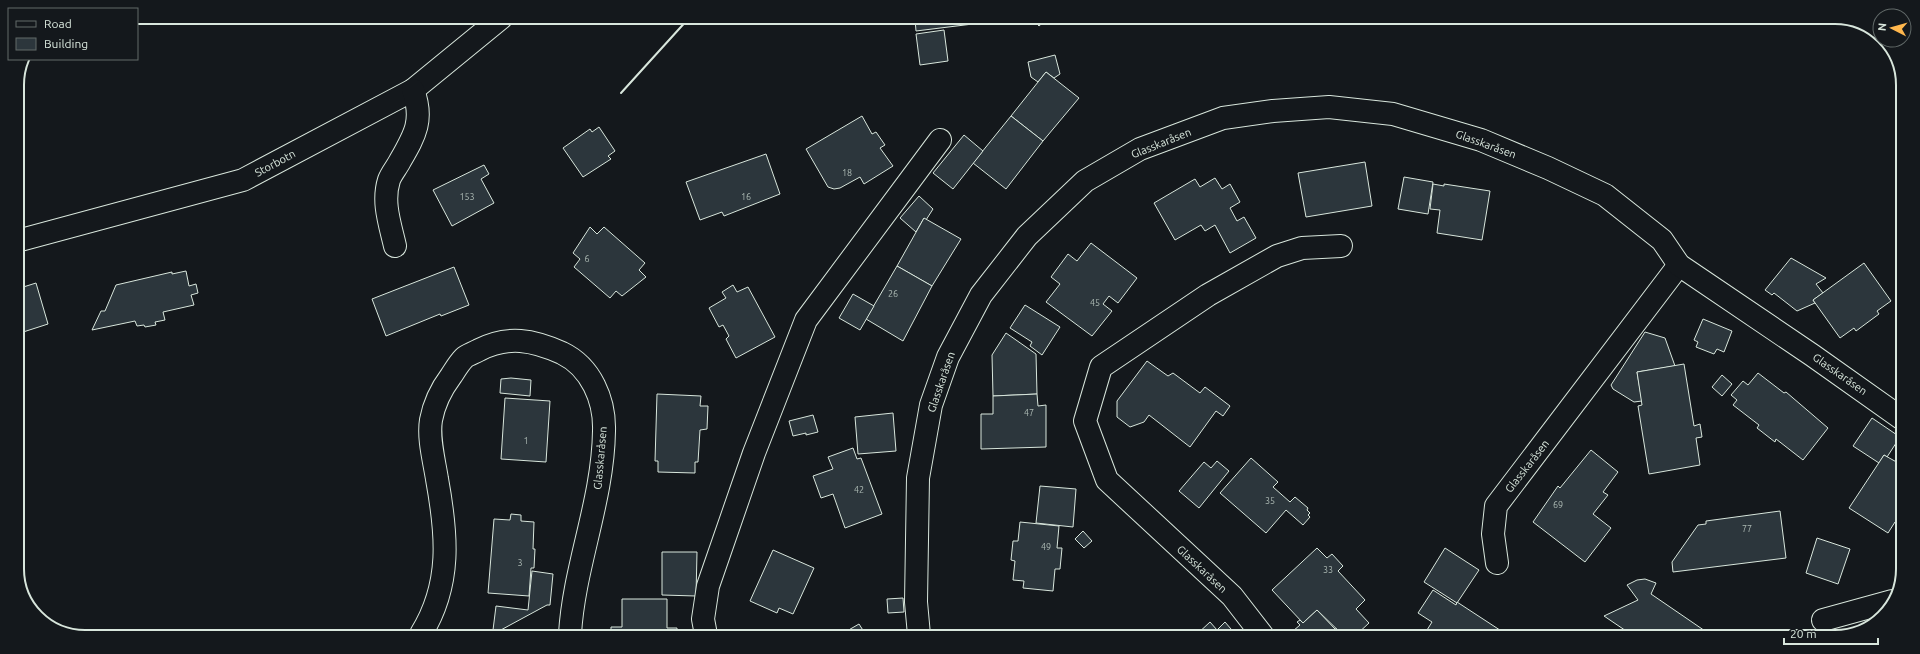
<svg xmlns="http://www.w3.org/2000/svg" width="1920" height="654" font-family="Ubuntu,sans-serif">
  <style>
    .building { fill: #2c363c; stroke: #d8e6dc }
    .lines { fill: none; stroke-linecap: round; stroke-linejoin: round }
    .minor-casing { stroke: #d8e6dc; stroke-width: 24 }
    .minor { stroke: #14181c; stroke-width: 22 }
    .wall { stroke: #d8e6dc; stroke-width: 2 }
    .labels { text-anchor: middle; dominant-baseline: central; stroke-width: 3; stroke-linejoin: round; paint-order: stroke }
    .number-label { font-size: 9px; fill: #adbab4 }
    .street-label { font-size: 11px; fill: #d8e6dc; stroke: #14181c }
    .rim { fill: none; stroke: #d8e6dc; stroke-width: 2 }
  </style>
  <rect width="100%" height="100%" fill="#14181c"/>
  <g class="building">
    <polygon points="915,19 989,19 989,22 916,31"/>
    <polygon points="1032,19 1047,19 1039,26"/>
    <polygon points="944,30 948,61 920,65 916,34"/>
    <polygon points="1055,55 1060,74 1054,78 1046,72 1038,82 1031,77 1028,62"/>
    <polygon points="1046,72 1079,98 1043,141 1011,116"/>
    <polygon points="862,116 872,134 876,132 885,145 880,148 893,166 864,184 860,177 840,188 834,189 828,187 806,149"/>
    <polygon points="1011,116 1043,141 1006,189 973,163"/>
    <polygon points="599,127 615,151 608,156 611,159 583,177 563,148 590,129 592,132"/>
    <polygon points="964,135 983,151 953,189 933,173"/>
    <polygon points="766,154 780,194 724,216 722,212 700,220 686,182"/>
    <polygon points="1365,162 1372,206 1306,217 1298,173"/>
    <polygon points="484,165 489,174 481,179 494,203 452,226 433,190"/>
    <polygon points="1404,177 1433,182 1428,214 1398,209"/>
    <polygon points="1215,178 1222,189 1230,184 1240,202 1230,208 1237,221 1244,217 1256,238 1230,253 1215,225 1205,231 1201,225 1175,240 1154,203 1195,179 1200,187"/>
    <polygon points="1433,184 1444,186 1444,184 1490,191 1482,240 1437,233 1440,210 1430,209"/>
    <polygon points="919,196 933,209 926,220 924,218 916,232 900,218"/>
    <polygon points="924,218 961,239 932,286 897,266"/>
    <polygon points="590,227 597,234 604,227 645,263 639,270 646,277 622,296 616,291 610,298 574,267 580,259 573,253"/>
    <polygon points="1091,243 1137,278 1118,303 1109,296 1103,304 1112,311 1092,336 1046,302 1060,284 1051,277 1068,254 1077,261"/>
    <polygon points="1791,258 1826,278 1816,284 1823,293 1813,300 1815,303 1797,311 1774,293 1772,295 1765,290"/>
    <polygon points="1864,263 1891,301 1877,311 1879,314 1856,331 1854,328 1840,338 1813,300"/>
    <polygon points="897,266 932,286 903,341 866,319"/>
    <polygon points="454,267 469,305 441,316 440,314 386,336 372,299"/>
    <polygon points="186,271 189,286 196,284 198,293 191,295 194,305 163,312 165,320 155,322 156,325 145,327 144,325 137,326 135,321 92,330 101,311 105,311 116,285 172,272 172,274"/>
    <polygon points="36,283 48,324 17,334 17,289"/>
    <polygon points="733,285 737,292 748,287 775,337 736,358 726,339 729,336 723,325 719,327 709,308 726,298 722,292"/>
    <polygon points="853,294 874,306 860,330 839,318"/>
    <polygon points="1025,305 1060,327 1042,355 1030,346 1032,342 1010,328"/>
    <polygon points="1703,319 1732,331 1724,352 1717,349 1714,354 1696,347 1698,342 1694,340"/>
    <polygon points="1645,332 1665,338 1675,366 1637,372 1642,401 1634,402 1613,389 1611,385"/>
    <polygon points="1006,333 1036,354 1037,394 993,396 992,355"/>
    <polygon points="1147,361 1168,376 1173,373 1200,393 1205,387 1230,406 1223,416 1216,411 1190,447 1149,415 1144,422 1130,427 1117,417 1117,401"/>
    <polygon points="1684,364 1694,426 1700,424 1702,437 1696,438 1700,465 1649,474 1638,406 1642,405 1637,372"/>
    <polygon points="1758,373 1784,393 1786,392 1828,428 1803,460 1776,439 1775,442 1757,428 1759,425 1733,405 1737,400 1731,395 1743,381 1748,385"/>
    <polygon points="1722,375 1732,384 1722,396 1712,387"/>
    <polygon points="511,378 531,380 530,396 500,393 501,379"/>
    <polygon points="657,394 701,396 700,406 708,406 707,429 700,430 698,462 695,462 695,473 658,472 658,461 655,461"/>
    <polygon points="1037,394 1038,406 1046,405 1046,447 981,449 981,414 993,414 993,396"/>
    <polygon points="505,398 550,401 546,462 501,459"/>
    <polygon points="893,413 896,451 858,454 855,417"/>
    <polygon points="813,415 818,432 806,435 806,433 793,436 789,421"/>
    <polygon points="1872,418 1900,437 1887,457 1884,455 1879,463 1853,446"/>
    <polygon points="853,448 857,459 861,458 882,514 845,528 833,494 821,498 813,476 833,469 828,457"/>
    <polygon points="1591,450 1618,472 1603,492 1608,495 1593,514 1611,528 1585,562 1533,522 1558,486 1560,488"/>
    <polygon points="1884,455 1900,464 1900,525 1895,522 1888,533 1849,508"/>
    <polygon points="1251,458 1278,482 1273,487 1290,502 1295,497 1308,508 1307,510 1310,513 1308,515 1310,517 1303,525 1286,510 1266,533 1220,493"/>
    <polygon points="1217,461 1229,471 1199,508 1179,491 1204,462 1211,468"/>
    <polygon points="1040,486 1076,489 1073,527 1036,523"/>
    <polygon points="1780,511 1786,558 1673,572 1672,562 1698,525 1706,524 1706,521"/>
    <polygon points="511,514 521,515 521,521 534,522 533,549 535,549 534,568 531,568 529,596 488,593 494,519 510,520"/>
    <polygon points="1020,522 1059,526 1057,548 1062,548 1060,569 1055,569 1053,591 1023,588 1024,581 1013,580 1015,561 1011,560 1013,541 1018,541"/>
    <polygon points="1083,531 1092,541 1084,548 1075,539"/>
    <polygon points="1817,538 1850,549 1838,584 1806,573"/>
    <polygon points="1317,548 1327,558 1332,554 1343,566 1338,571 1365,600 1356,609 1369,623 1355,636 1344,636 1317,610 1303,623 1272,590"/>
    <polygon points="1445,548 1479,570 1457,603 1424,582"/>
    <polygon points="773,550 814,568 793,614 779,608 777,613 750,601"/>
    <polygon points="662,552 697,552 696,596 662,595"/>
    <polygon points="532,571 553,574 550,605 547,605 499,631 493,630 496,606 528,610"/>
    <polygon points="1645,579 1656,583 1651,594 1708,633 1707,637 1635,637 1604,616 1638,600 1627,585 1637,580"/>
    <polygon points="1433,590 1456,605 1457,602 1509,636 1427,636 1427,630 1432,622 1418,613"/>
    <polygon points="903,598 904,612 888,613 887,599"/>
    <polygon points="622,599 667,599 667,628 677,628 677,635 611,635 611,627 622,627"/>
    <polygon points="1317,610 1335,629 1337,629 1330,636 1297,636 1293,631 1300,625 1297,622 1300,620 1303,623"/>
    <polygon points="1210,622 1217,630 1225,622 1237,636 1195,636"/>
    <polygon points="859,624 866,635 840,635"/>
  </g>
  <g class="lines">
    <defs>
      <g id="minor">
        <polyline points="17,241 243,180 413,90 501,18"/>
        <path d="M395 246C390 224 382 202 389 180 391 174 397 167 400 161 415 135 424 120 413 90"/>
        <polyline points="1497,563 1493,534 1496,506 1679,265"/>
        <polyline points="1823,620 1892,601"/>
        <path d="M421 634C452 584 447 534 437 479 434 460 428 438 431 420 434 404 442 388 451 376 455 370 459 363 464 358 467 355 474 353 479 350 508 335 533 340 562 353 591 367 605 400 604 431 603 501 574 566 570 634"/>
        <polyline points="706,635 703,619 708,586 754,453 806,320 940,140"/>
        <polyline points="919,635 916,602 918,478 931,405 948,357 981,295 1027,236 1085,181 1140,149 1223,118 1273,111 1329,107 1393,114 1481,140 1548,168 1605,195 1662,240 1679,265 1812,355 1901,418"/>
        <polyline points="1263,636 1232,596 1107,480 1085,421 1101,367 1208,295 1277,256 1302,248 1341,246"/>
      </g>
    </defs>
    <use href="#minor" class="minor-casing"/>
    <use href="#minor" class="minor"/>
    <g class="wall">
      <polyline points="614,22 615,18"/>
      <polyline points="621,93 689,18"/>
    </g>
  </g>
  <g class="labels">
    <g class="number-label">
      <text x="847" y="173">18</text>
      <text x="467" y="197">153</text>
      <text x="746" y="197">16</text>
      <text x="587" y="259">6</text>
      <text x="893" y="294">26</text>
      <text x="1095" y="303">45</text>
      <text x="1029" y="413">47</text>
      <text x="526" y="441">1</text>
      <text x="859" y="490">42</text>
      <text x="1270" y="501">35</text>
      <text x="1558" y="505">69</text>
      <text x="1747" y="529">77</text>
      <text x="1046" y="547">49</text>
      <text x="520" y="563">3</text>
      <text x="1328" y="570">33</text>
    </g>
    <g class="street-label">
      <text transform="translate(1161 143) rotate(-22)">Glasskaråsen</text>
      <text transform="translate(1486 144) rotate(20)">Glasskaråsen</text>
      <text transform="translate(275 163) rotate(-28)">Storbotn</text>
      <text transform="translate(1840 374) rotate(35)">Glasskaråsen</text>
      <text transform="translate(941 382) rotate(-71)">Glasskaråsen</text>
      <text transform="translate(600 458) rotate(-85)">Glasskaråsen</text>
      <text transform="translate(1527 466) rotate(-52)">Glasskaråsen</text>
      <text transform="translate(1202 569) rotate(43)">Glasskaråsen</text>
    </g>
  </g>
  <path d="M0 0H1920V654H0ZM85 24H1835A61 61 0 0 1 1896 85V569A61 61 0 0 1 1835 630H85A61 61 0 0 1 24 569V85A61 61 0 0 1 85 24Z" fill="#14181c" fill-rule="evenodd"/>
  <path class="rim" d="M85 24H1835A61 61 0 0 1 1896 85V569A61 61 0 0 1 1835 630H85A61 61 0 0 1 24 569V85A61 61 0 0 1 85 24Z"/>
  <rect x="8" y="8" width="130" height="52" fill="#14181c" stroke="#626a69"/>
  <rect x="16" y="21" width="20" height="6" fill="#14181c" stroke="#626a69"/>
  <text x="44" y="28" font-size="12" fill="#d8e6dc">Road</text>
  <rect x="16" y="38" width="20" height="12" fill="#2c363c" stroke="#626a69"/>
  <text x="44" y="48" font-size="12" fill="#d8e6dc">Building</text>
  <g transform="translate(1892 28) rotate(276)"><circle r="19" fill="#14181c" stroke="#626a69"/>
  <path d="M0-3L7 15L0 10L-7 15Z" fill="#ffb74d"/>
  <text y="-6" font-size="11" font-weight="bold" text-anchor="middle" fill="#d8e6dc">N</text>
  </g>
  <path d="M1784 638v6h94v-6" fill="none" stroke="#d8e6dc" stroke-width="2"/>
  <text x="1790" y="638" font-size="12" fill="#d8e6dc" stroke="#14181c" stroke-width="3" paint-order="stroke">20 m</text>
</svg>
